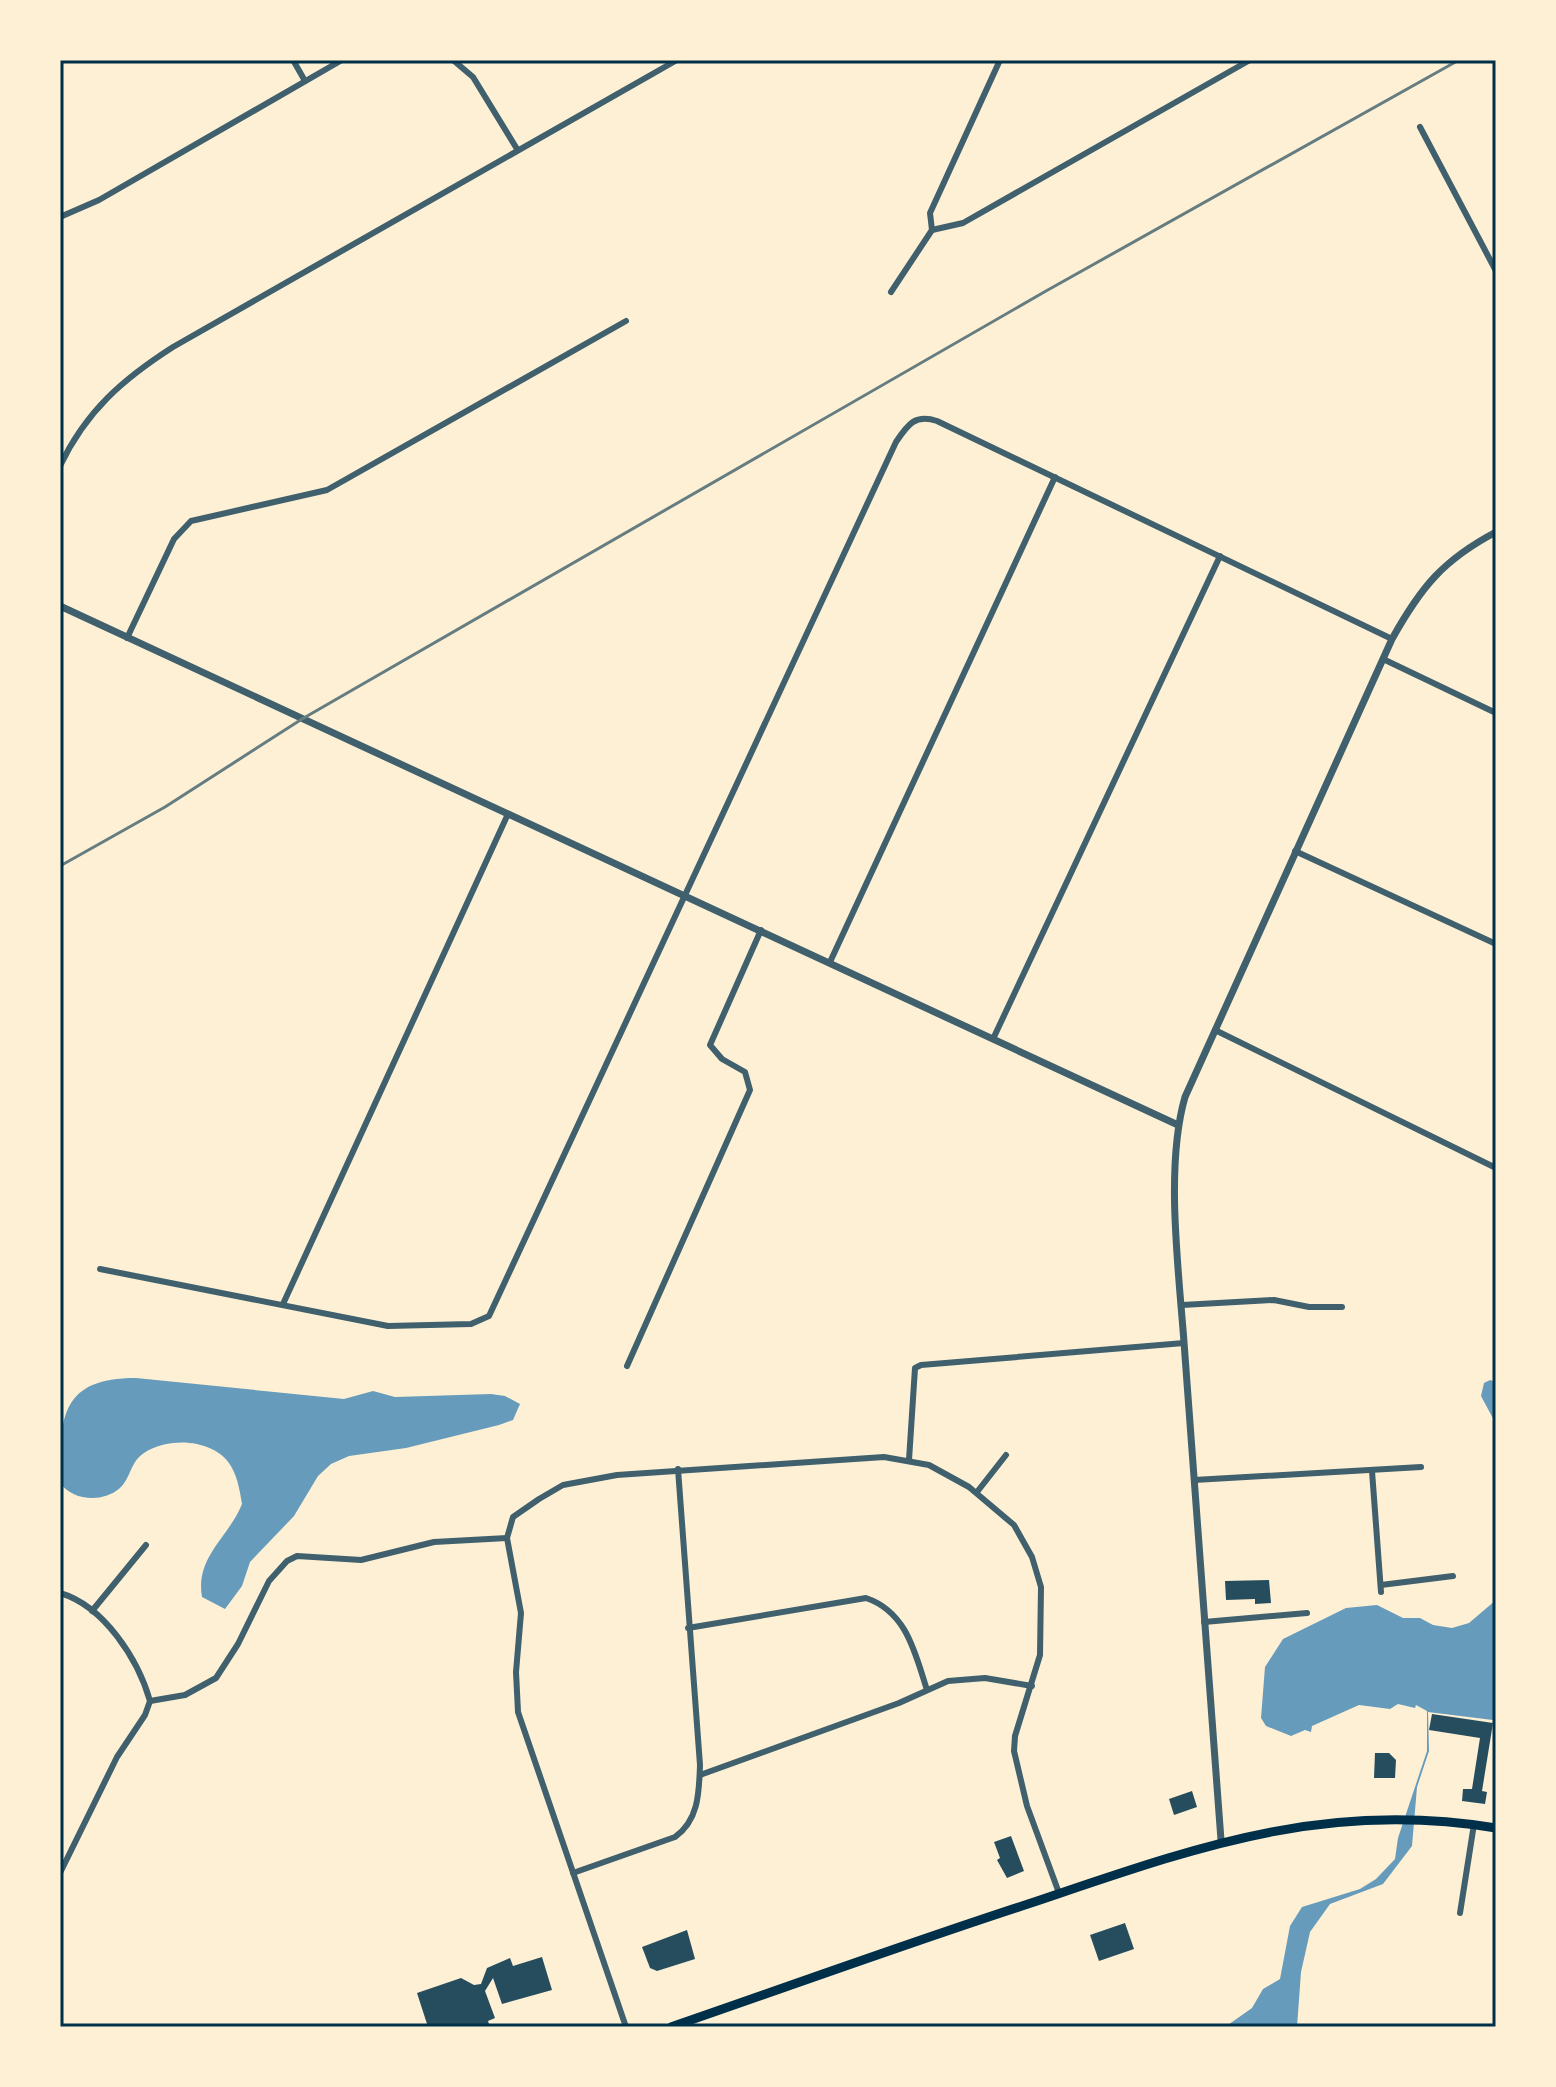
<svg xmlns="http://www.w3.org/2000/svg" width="1556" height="2087" font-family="'PT Serif',serif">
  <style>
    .water { fill: #669bbc }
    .building { fill: #264d5e }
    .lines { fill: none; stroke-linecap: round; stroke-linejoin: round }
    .minor { stroke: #3f606c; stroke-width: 6 }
    .tertiary { stroke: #3f606c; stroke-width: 7 }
    .primary { stroke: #003049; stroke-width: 9 }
    .rail { stroke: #657d81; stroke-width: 3 }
    .neatline { fill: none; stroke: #003049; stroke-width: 3 }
  </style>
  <rect width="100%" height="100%" fill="#fdf0d5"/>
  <g class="water">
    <path d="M136 1378 344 1399 373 1391 395 1397 491 1394 505 1396 520 1404 513 1420 499 1425 406 1448 349 1456 331 1464 318 1476 294 1516 250 1562 242 1586 225 1609 202 1597C195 1557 229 1537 242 1504 240 1492 238 1479 232 1468 217 1439 169 1436 144 1453 130 1462 131 1478 120 1488 103 1503 73 1501 60 1483 60 1419 59 1378 136 1378Z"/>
    <polygon points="1490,1380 1496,1382 1496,1424 1481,1396 1484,1383"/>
    <polygon points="1496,1600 1496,1717 1493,1720 1428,1712 1429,1751 1417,1787 1412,1846 1383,1884 1330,1904 1310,1932 1301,1972 1297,2027 1225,2027 1252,2008 1263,1989 1280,1979 1290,1926 1302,1907 1360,1889 1376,1879 1395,1859 1398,1838 1427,1751 1427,1711 1416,1705 1415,1708 1398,1704 1390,1709 1359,1705 1312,1726 1311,1732 1305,1730 1291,1736 1266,1726 1261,1718 1265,1667 1283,1639 1346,1608 1377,1605 1403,1618 1420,1618 1433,1625 1452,1628 1469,1623"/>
  </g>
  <g class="building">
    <polygon points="1269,1580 1271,1603 1255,1604 1255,1599 1226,1600 1225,1581"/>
    <polygon points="1432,1714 1493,1723 1482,1791 1487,1792 1485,1804 1462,1801 1463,1789 1472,1789 1480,1738 1429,1730"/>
    <polygon points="1375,1753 1389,1753 1396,1760 1395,1778 1374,1778"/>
    <polygon points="1192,1791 1197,1807 1174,1815 1169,1799"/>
    <polygon points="1011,1836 1024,1871 1007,1878 997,1860 1000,1858 994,1842"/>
    <polygon points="1125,1923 1134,1949 1099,1961 1090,1935"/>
    <polygon points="687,1930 695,1959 657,1971 650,1968 642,1947"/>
    <polygon points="542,1957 552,1990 502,2004 493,1978 485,1991 495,2018 488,2021 490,2027 428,2027 417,1993 461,1978 474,1985 481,1984 487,1968 510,1958 513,1966"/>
  </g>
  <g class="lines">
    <g class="minor">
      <polyline points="293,60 305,81"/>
      <polyline points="453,60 473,77 517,149"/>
      <polyline points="1420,127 1496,271"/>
      <polyline points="60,217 99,200 342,60"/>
      <polyline points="932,230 963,223 1250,60"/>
      <polyline points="932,230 930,213 1000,60"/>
      <polyline points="891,292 932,230"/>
      <path d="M60 466C86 411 123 379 173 347L677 60"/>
      <polyline points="127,638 174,539 191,521 327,490 626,321"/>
      <polyline points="1383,659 1496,713"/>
      <polyline points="1295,851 1496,944"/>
      <polyline points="830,962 1055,477"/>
      <polyline points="1215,1030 1496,1168"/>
      <polyline points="993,1039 1220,556"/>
      <path d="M100 1269 388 1326 471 1324 489 1316 896 442C908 424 915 414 937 421L1392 639"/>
      <polyline points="283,1304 508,814"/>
      <polyline points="1182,1305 1274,1300 1309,1307 1342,1307"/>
      <polyline points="627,1366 750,1090 745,1072 722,1059 710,1045 761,930"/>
      <polyline points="909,1460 915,1368 921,1365 1184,1343"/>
      <polyline points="1372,1471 1381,1592"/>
      <polyline points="1194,1480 1421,1467"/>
      <polyline points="977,1492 1006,1455"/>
      <polyline points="1381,1585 1453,1576"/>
      <path d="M60 1593C104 1606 138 1659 150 1701"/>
      <polyline points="92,1611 146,1545"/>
      <polyline points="1204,1622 1307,1613"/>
      <path d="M688 1628 866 1598C907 1612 915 1653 927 1690"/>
      <polyline points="150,1701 185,1695 216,1678 238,1644 269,1581 287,1561 297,1556 361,1560 434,1542 507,1538"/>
      <polyline points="700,1775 899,1703 948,1681 985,1678 1032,1686"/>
      <polyline points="60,1873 117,1757 145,1715 150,1701"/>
      <path d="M573 1873 675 1837C699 1820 699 1792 700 1765L678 1469"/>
      <polyline points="1460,1913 1474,1824"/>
      <polyline points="626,2027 518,1712 516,1672 521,1613 507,1538 513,1517 539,1499 563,1485 617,1475 884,1457 929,1465 969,1487 1014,1525 1032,1557 1041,1587 1040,1655 1015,1736 1014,1751 1027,1806 1059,1893"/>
    </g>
    <g class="tertiary">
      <polyline points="60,606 1178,1125"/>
      <path d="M1221 1840C1209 1679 1196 1518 1185 1356 1180 1279 1164 1170 1185 1097L1392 639C1421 587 1443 560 1496 532"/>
    </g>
    <path class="primary" d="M671 2027C790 1986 908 1943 1028 1904 1189 1850 1321 1799 1496 1828"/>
    <polyline class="rail" points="60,866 165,807 302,719 1046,291 1459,60"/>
  </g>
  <rect width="1556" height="2087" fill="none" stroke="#fdf0d5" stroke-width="124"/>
  <rect x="62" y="62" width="1432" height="1963" class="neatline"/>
</svg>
